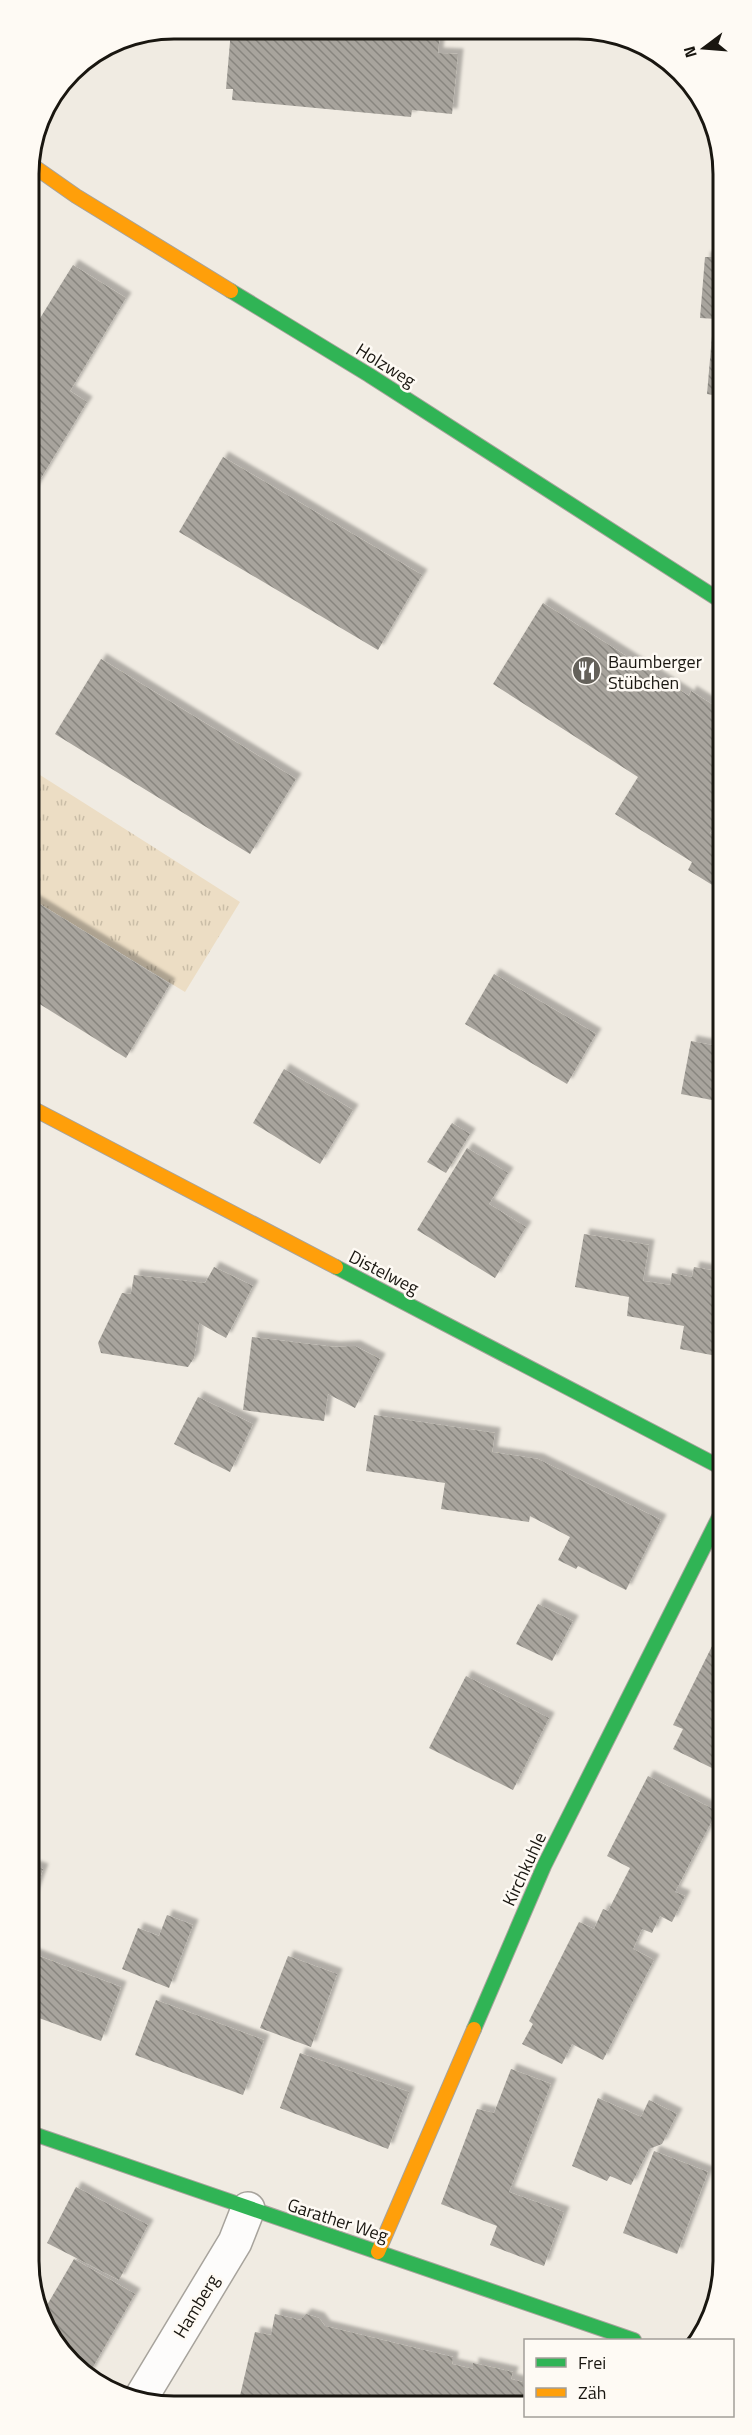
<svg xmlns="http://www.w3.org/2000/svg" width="752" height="2435" font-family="'Titillium Web',sans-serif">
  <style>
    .grass { fill: url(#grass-tufts) }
    .building { fill: url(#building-back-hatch); filter: url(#shadow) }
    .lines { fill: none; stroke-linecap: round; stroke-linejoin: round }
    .street-casing { stroke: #a7a39c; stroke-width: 36 }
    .fast-casing { stroke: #a7a39c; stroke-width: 16 }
    .slow-casing { stroke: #a7a39c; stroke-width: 16 }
    .street { stroke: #fdfcfb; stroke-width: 33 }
    .fast { stroke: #30b455; stroke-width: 14 }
    .slow { stroke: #ff9f0a; stroke-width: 14 }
    .labels { text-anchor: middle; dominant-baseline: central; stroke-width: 5; stroke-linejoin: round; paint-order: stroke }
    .street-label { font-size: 18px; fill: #191610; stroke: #fefaf4 }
    .poi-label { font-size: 18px; fill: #191610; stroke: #fefaf4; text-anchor: start }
    .rim { fill: none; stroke: #191610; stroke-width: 3 }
  </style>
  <defs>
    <pattern id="grass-tufts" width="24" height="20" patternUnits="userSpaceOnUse" patternTransform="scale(1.5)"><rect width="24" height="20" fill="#ecddc4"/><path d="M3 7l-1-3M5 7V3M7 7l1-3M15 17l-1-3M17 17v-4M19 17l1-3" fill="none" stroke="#cabda7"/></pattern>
    <pattern id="building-back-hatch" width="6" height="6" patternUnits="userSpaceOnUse" patternTransform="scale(1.5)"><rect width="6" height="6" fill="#a8a49d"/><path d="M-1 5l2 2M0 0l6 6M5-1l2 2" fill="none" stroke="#88857f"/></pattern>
    <filter id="shadow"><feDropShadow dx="5.5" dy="-5.5" stdDeviation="1.5" flood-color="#0004"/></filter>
  </defs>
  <rect width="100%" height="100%" fill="#f0ebe2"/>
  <polygon class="grass" points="29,768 240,902 185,992 30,898"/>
  <g class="building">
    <polygon points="237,29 446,30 445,34 440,33 438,53 458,54 452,114 412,110 411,117 232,100 233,89 226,89 231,30"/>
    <polygon points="712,253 721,254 721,405 712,404 713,395 707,394 712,336 716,337 717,319 700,318 705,257 712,257"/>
    <polygon points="73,265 126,298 70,391 87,402 29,498 29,376 34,369 29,366 29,336"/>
    <polygon points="223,457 422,575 378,650 179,532"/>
    <polygon points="543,603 689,696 691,691 721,710 722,814 710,833 722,840 722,891 688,870 692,862 615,814 638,777 493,684"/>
    <polygon points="101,659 296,779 250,854 55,734"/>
    <polygon points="30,898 170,984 126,1058 30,998"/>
    <polygon points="494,974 596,1034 567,1084 465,1024"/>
    <polygon points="691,1041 722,1047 722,1102 681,1094"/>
    <polygon points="284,1069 353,1110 320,1164 253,1123"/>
    <polygon points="452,1123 470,1134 446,1173 427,1162"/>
    <polygon points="467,1148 508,1173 489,1204 526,1227 495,1278 417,1230"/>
    <polygon points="584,1234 649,1245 643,1281 670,1285 672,1273 692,1277 694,1267 722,1272 722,1357 680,1349 684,1326 627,1316 629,1297 575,1287"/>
    <polygon points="214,1267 253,1286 226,1338 199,1323 194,1358 188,1367 101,1353 98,1343 122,1293 131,1294 134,1275 205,1283"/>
    <polygon points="252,1337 334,1347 355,1346 380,1359 355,1408 328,1394 324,1421 243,1410"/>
    <polygon points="198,1397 253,1424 230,1472 174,1444"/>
    <polygon points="374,1415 495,1433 492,1452 538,1459 661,1520 626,1590 578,1566 576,1569 558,1560 570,1537 530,1516 529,1522 441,1509 445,1483 366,1471"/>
    <polygon points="538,1604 573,1621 552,1661 516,1644"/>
    <polygon points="722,1626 723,1754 714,1769 673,1749 683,1729 673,1725"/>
    <polygon points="466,1676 549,1718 513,1790 429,1748"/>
    <polygon points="648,1776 717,1811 675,1892 685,1896 672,1922 660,1916 652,1933 642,1929 633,1949 654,1960 603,2060 572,2044 562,2064 522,2044 533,2024 529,2021 579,1922 594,1929 603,1909 608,1911 630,1868 607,1856"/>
    <polygon points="31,1865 43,1869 31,1902"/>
    <polygon points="167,1915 193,1925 169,1988 122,1969 138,1928 159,1936"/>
    <polygon points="31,1953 121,1987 101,2041 31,2015"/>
    <polygon points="288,1956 337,1974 311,2047 260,2028"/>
    <polygon points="156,2000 264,2040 243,2095 135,2055"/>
    <polygon points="300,2053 409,2092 388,2149 280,2108"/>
    <polygon points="511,2069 551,2084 509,2192 564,2212 544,2266 490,2245 497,2226 441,2204 477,2109 494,2113"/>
    <polygon points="598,2098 641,2117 649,2100 677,2114 662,2144 649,2149 631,2185 610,2176 607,2181 572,2166"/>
    <polygon points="654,2151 708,2172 677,2254 623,2233"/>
    <polygon points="76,2187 148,2225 119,2280 47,2243"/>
    <polygon points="74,2259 135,2294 89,2374 71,2364 43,2312"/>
    <polygon points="275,2314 300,2320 306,2314 319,2318 325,2326 453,2357 452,2364 473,2369 473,2363 513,2372 511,2379 526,2383 526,2404 238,2404 255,2332 271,2335"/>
  </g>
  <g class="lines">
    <defs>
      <polyline id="street" points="139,2401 235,2242 248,2209"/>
      <g id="fast">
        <polyline points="231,291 369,375 721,601"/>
        <polyline points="336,1267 722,1468"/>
        <polyline points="474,2029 544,1866 722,1511"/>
        <polyline points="31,2133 634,2340"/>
      </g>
      <g id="slow">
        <polyline points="29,163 76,196 231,291"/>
        <polyline points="30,1107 336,1267"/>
        <polyline points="378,2252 474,2029"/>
      </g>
    </defs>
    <use href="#street" class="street-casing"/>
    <use href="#fast" class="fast-casing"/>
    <use href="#slow" class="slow-casing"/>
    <use href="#street" class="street"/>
    <use href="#fast" class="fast"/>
    <use href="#slow" class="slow"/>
  </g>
  <defs>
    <symbol id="restaurant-disc" viewBox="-11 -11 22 22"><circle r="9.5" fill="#64615a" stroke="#fefaf4"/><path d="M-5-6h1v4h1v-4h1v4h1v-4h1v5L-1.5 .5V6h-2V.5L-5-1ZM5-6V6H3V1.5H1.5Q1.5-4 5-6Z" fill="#fff"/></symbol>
  </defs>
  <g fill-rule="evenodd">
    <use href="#restaurant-disc" x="570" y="654" width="33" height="33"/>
  </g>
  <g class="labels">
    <g class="street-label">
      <text transform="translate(386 365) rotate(32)">Holzweg</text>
      <text transform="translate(384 1272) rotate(27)">Distelweg</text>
      <text transform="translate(524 1869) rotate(-65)">Kirchkuhle</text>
      <text transform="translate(338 2220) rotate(18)">Garather Weg</text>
      <text transform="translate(196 2306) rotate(-59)">Hamberg</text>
    </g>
    <g class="poi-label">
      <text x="608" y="661">Baumberger<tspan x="608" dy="21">Stübchen</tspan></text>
    </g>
  </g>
  <path d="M0 0H752V2435H0ZM174 39H578A135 135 0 0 1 713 174V2261A135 135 0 0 1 578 2396H174A135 135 0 0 1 39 2261V174A135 135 0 0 1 174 39Z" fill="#fefaf4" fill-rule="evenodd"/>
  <path class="rim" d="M174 39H578A135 135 0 0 1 713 174V2261A135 135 0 0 1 578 2396H174A135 135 0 0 1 39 2261V174A135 135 0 0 1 174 39Z"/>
  <rect x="524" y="2339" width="210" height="78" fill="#fefaf4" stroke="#a29f99" stroke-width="1.5"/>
  <rect x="536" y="2358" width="30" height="9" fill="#30b455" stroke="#a29f99" stroke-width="1.5"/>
  <text x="578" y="2369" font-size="18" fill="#191610">Frei</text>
  <rect x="536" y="2388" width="30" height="9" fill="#ff9f0a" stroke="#a29f99" stroke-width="1.5"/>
  <text x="578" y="2399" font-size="18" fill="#191610">Zäh</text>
  <g transform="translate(704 48) rotate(254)" stroke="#fefaf4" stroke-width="4.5" paint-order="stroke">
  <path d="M0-4.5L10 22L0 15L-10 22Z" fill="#191610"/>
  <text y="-9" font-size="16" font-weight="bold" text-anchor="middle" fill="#191610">N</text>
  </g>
</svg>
